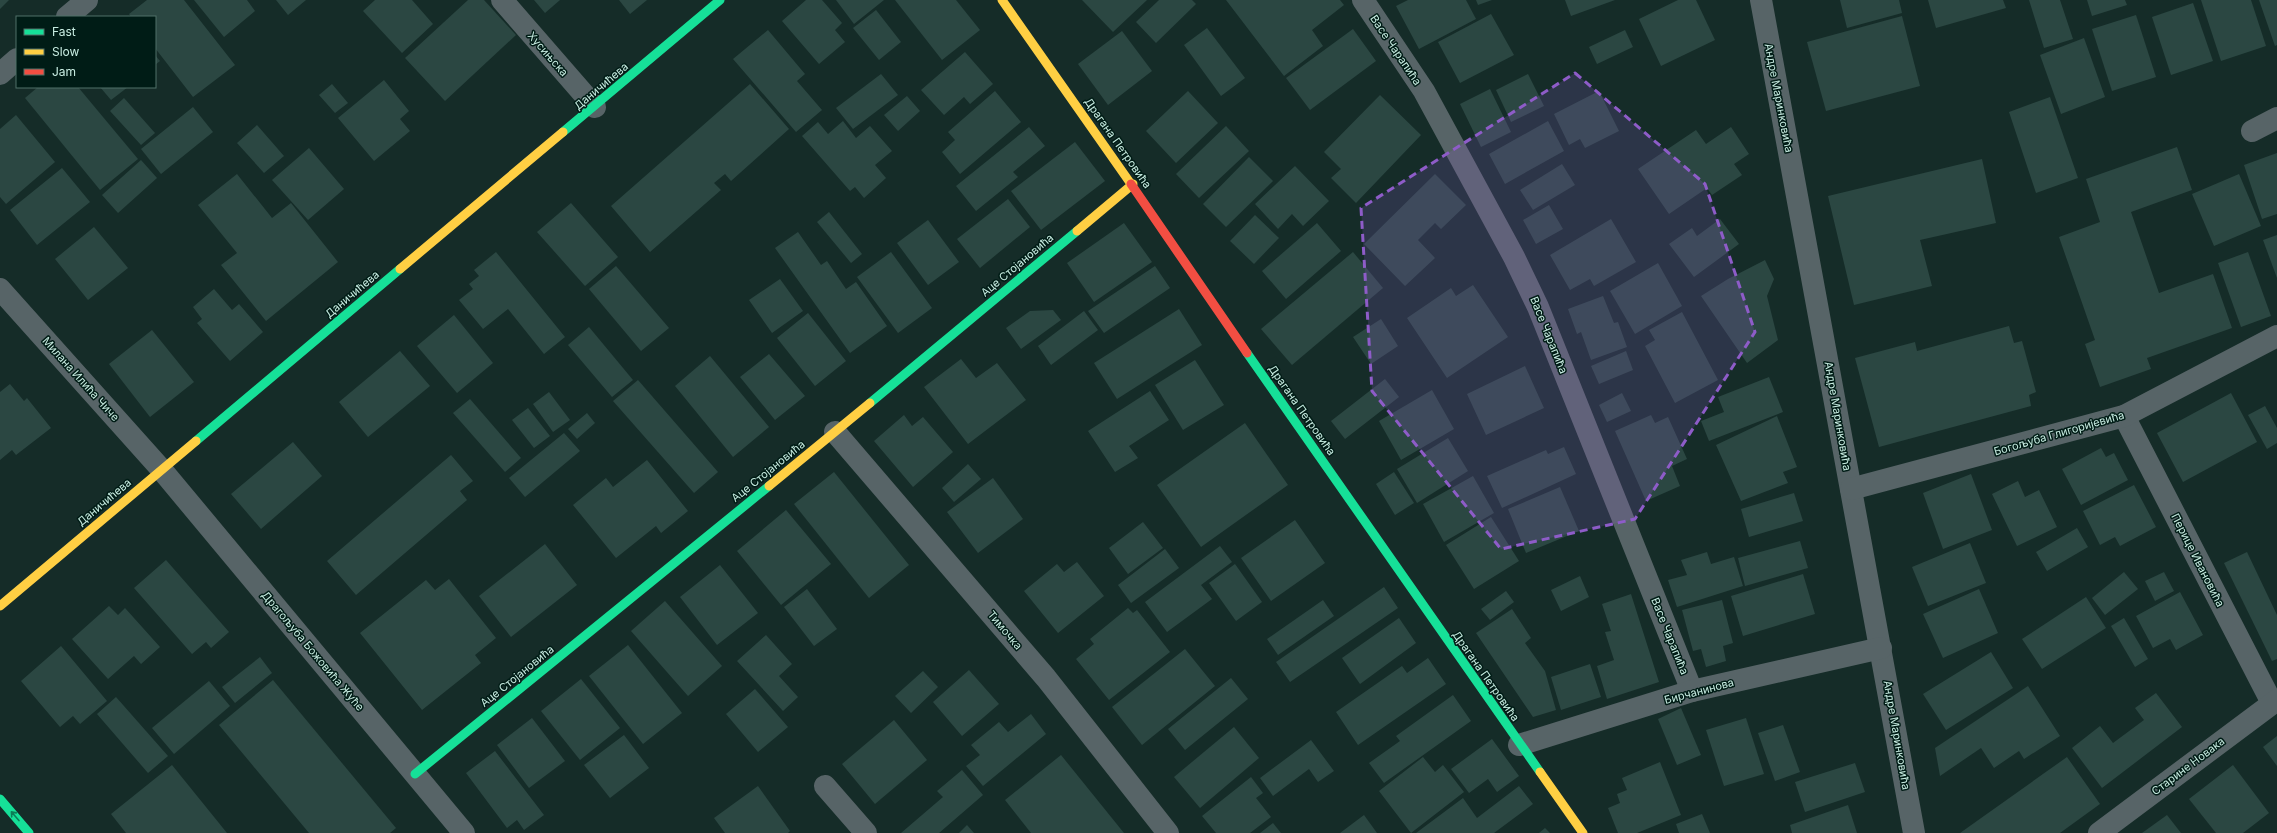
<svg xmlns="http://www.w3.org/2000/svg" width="2277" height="833" font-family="Inter,sans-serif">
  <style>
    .building { fill: #2b4742 }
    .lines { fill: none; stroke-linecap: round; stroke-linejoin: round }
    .street { stroke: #576467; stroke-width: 22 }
    .fast { stroke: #16e098; stroke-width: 9 }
    .slow { stroke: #ffcf43; stroke-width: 9 }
    .jam { stroke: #f24e42; stroke-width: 9 }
    .oneway { stroke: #0b7e57 }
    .marked { fill: #8e5cc8; fill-opacity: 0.2; stroke: #8e5cc8; stroke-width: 3; stroke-dasharray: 8 5; stroke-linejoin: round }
    .labels { text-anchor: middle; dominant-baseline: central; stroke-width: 3; stroke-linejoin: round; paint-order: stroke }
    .street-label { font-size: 11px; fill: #c8ede2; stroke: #001c16 }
  </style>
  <rect width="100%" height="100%" fill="#152c28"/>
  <g class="building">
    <polygon points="0,0 9,0 0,9"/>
    <polygon points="147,0 184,0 235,65 193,97 155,48 155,17 131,17 129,14"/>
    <polygon points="194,0 247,0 255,11 224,37"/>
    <polygon points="276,0 306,0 288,15"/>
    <polygon points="375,0 412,0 433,24 402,53 363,11"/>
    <polygon points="468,0 484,0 516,35 445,101 405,58"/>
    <polygon points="534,0 560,0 545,13"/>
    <polygon points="619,0 647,0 630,14"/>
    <polygon points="806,0 822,0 842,23 835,30 845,42 819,64 782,21"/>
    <polygon points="836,0 884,0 854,24"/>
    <polygon points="895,0 956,0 980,30 942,60"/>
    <polygon points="1082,0 1147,0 1113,32"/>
    <polygon points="1159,0 1192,0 1196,4 1156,43 1136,22"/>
    <polygon points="1226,0 1340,0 1344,5 1312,30 1323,46 1284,76"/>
    <polygon points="1408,0 1466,0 1476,19 1419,49 1396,6"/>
    <polygon points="1476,0 1492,0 1478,5"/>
    <polygon points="1565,0 1615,0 1571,16"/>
    <polygon points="1678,0 1696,0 1715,40 1661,66 1639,19"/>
    <polygon points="1840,0 1899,0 1902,13 1847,28"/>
    <polygon points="1928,0 2003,0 2006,8 1936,28"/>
    <polygon points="2029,0 2060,0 2073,39 2044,48"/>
    <polygon points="2087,0 2125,0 2127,5 2092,16"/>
    <polygon points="2201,0 2251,0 2266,46 2221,61"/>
    <polygon points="2259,0 2277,0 2277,45 2275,46"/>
    <polygon points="2193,3 2213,61 2171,75 2152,17"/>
    <polygon points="876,10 901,42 879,60 853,28"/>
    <polygon points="1491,14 1514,55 1460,83 1438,42"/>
    <polygon points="2136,15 2156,77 2112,91 2092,29"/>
    <polygon points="1902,16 1920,86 1826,111 1807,42"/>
    <polygon points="1207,28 1245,78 1221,96 1184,45"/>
    <polygon points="1353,29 1376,61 1310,110 1286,78"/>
    <polygon points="768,30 805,74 797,81 822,110 796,132 733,59"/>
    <polygon points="1625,30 1633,47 1597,64 1589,47"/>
    <polygon points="1122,31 1152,71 1108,105 1078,64"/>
    <polygon points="2084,38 2105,97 2061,114 2040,55"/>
    <polygon points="965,52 993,84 970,104 964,97 944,115 921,90"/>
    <polygon points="155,55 160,61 155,65"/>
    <polygon points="881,74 898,95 853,129 836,108"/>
    <polygon points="1528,74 1544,106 1511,122 1496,90"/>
    <polygon points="384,80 409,111 400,119 410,131 374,161 338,118"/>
    <polygon points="332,84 348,103 335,113 319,95"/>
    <polygon points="750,84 789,129 731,181 725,174 714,183 721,190 650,252 611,206"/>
    <polygon points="38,87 78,87 138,159 100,190 25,98"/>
    <polygon points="100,87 128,87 111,100"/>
    <polygon points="1490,89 1511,132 1481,147 1460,104"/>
    <polygon points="995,91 1021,122 960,174 942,152 955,140 948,132"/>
    <polygon points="1188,91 1218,123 1176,163 1146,131"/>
    <polygon points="1599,91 1619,131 1585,148 1580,139 1569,145 1554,114"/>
    <polygon points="1380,95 1421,135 1356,203 1331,178 1341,169 1324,152"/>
    <polygon points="907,96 920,111 898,131 884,115"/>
    <polygon points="2050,97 2078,178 2036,193 2009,112"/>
    <polygon points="124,98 155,133 141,145 110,111"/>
    <polygon points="193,107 213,132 161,174 141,149"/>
    <polygon points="16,115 55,162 6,204 0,197 0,129"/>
    <polygon points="843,121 856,138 870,126 892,151 875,165 886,178 864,198 855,187 850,191 802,136 818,122 828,134"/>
    <polygon points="1548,121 1564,151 1505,184 1489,154"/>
    <polygon points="257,125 284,156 264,173 237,143"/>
    <polygon points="1226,126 1249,151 1199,198 1176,174"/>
    <polygon points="1029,127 1045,146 1013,172 1018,177 976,211 956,186"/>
    <polygon points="1731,127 1749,154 1734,164 1742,175 1712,195 1707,188 1669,214 1638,169 1696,130 1706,144"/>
    <polygon points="1075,142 1105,181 1041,230 1011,191"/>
    <polygon points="2177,147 2192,190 2131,212 2159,293 2213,274 2232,328 2147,358 2151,369 2100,387 2085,344 2095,340 2059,237 2100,222 2086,179"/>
    <polygon points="309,148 344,189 308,220 272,180"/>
    <polygon points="2277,153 2277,214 2262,219 2244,165"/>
    <polygon points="1249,157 1273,181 1226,227 1203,204"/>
    <polygon points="1982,159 1996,223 1920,240 1932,286 1854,305 1828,196"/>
    <polygon points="141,160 157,178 118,213 102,195"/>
    <polygon points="1562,164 1575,185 1533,210 1520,190"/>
    <polygon points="1295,166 1329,201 1303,226 1292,214 1278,229 1255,204"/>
    <polygon points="62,168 90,202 37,245 10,210"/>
    <polygon points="237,174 272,218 291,203 338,262 266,321 221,265 237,253 198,205"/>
    <polygon points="1435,174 1466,205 1441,229 1435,223 1418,240 1435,258 1405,286 1364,244"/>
    <polygon points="2239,174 2261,226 2214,246 2192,194"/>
    <polygon points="1008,199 1030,227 980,268 957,239"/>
    <polygon points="571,203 618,257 585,286 537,232"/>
    <polygon points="1549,205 1563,229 1536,244 1523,220"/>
    <polygon points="829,212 862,254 851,263 817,222"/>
    <polygon points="1255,215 1279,238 1254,264 1230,241"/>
    <polygon points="1611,219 1636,262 1594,286 1590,279 1570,290 1550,255"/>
    <polygon points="1720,219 1739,244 1694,277 1669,244 1692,228 1697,236"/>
    <polygon points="928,220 959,262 928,285 897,243"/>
    <polygon points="1124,223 1152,262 1094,302 1067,263"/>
    <polygon points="1317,223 1341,251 1286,299 1262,271"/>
    <polygon points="94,227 128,268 88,300 55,259"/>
    <polygon points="798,232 821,265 827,261 846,289 856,282 887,326 850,353 775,248"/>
    <polygon points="2277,235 2277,278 2263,240"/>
    <polygon points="496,252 565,337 544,354 508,309 483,329 459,300 473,289 469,284 479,276 474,270"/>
    <polygon points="891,252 932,308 898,333 857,277"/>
    <polygon points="1353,252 1383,288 1292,365 1261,329"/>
    <polygon points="2248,252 2271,316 2241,327 2218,263"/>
    <polygon points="1765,260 1774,279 1767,296 1778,340 1747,363 1701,296 1728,279"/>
    <polygon points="1658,263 1682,306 1635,334 1610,291"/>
    <polygon points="616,266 669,328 641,351 589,289"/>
    <polygon points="1155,266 1170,288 1104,333 1088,311"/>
    <polygon points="780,279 803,311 772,333 749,300"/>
    <polygon points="1473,285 1508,337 1447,378 1407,318 1451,288 1456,296"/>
    <polygon points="214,289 232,310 239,304 263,332 230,361 197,323 202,319 193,307"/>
    <polygon points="1603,296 1614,323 1618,322 1627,347 1591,360 1581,332 1577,334 1568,309"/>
    <polygon points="1179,309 1202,345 1117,399 1094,363"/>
    <polygon points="1053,310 1061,320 1021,349 1006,328 1030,311"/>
    <polygon points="1084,311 1098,330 1051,365 1038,346"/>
    <polygon points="1682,312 1718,380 1675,403 1645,346 1655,340 1649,330"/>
    <polygon points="808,313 846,361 815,386 777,338"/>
    <polygon points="454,315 493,363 457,393 417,346"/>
    <polygon points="1381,319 1398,346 1371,364 1353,337"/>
    <polygon points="2009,326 2014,343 2022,341 2036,392 2029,395 2031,406 1879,447 1855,358 1915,342 1917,351"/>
    <polygon points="589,327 633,380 612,397 568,345"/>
    <polygon points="152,330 194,382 150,417 109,364"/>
    <polygon points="400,351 430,386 368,437 339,402"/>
    <polygon points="1626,351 1633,370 1599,384 1591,366"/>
    <polygon points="769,354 805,396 775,420 740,377"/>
    <polygon points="710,356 769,427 733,457 675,386"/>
    <polygon points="961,359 976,378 997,363 1026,400 968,444 924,387"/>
    <polygon points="1195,360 1224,405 1183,430 1155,385"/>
    <polygon points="1525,366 1544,408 1486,435 1467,394"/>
    <polygon points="1769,377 1783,412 1709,441 1701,421 1724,412 1718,397"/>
    <polygon points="1385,379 1399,397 1345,439 1331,421"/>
    <polygon points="638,380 718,472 694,493 613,401"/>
    <polygon points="10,384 24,401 27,398 51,428 16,455 12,450 0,460 0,392"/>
    <polygon points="1432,390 1454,429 1401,460 1379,421"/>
    <polygon points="1150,391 1169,420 1129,446 1138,458 1115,472 1088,431"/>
    <polygon points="549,392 570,420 553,432 533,404"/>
    <polygon points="1622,393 1631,411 1607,422 1599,405"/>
    <polygon points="2231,393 2257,442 2183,482 2157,433"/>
    <polygon points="470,399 521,458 505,472 453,413"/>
    <polygon points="2265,406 2277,428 2277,443 2267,449 2248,415"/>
    <polygon points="528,408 550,436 534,448 512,420"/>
    <polygon points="587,413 595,423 577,439 568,429"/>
    <polygon points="904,415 912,426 923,417 953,452 913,487 874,441"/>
    <polygon points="1651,415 1655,423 1668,417 1687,459 1672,466 1680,486 1646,501 1615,431"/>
    <polygon points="1777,416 1797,467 1783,472 1788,483 1741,501 1716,445"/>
    <polygon points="1245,423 1288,485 1201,547 1157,485"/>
    <polygon points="564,433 580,451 525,497 509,478"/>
    <polygon points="1448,438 1468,471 1417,503 1397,469"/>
    <polygon points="293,442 322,476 261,529 231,494"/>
    <polygon points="1564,447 1576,474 1502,508 1487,476 1546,450 1548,454"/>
    <polygon points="2101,448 2106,457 2114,453 2128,480 2081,505 2062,469"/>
    <polygon points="451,455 473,481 460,491 467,500 356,595 327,561"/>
    <polygon points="647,460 688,511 661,533 656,526 616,558 573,505 606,478 613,487"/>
    <polygon points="968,464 981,479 954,502 942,488"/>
    <polygon points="834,472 909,565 869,598 794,504"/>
    <polygon points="1394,472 1414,503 1395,515 1376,484"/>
    <polygon points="1971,474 1992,530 1943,549 1923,493"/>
    <polygon points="1473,476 1494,513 1444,542 1423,504"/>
    <polygon points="993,478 1023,519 978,553 947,512"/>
    <polygon points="2018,481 2025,497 2039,490 2057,527 2017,546 1992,494"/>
    <polygon points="2134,485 2156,527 2120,546 2115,537 2100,545 2083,511"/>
    <polygon points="1560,487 1579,531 1526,553 1508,509"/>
    <polygon points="1794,493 1803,521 1749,537 1741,509"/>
    <polygon points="786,510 831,564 781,605 737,551"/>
    <polygon points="1491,517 1519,561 1474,589 1446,545"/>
    <polygon points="1295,520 1325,563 1271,601 1241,558"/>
    <polygon points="1143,522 1163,548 1128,574 1109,548"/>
    <polygon points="2077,528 2088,547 2047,571 2036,552"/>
    <polygon points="1800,541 1808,568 1745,586 1738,558"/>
    <polygon points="1970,543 1986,583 1928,606 1912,567"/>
    <polygon points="545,544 577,585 511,637 479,596"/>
    <polygon points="1220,546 1232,562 1201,585 1212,599 1167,632 1145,602"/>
    <polygon points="1165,549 1179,568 1131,603 1118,585"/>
    <polygon points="1707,552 1711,564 1734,557 1743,586 1677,607 1668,580 1687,575 1681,560"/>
    <polygon points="2247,552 2277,615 2277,659 2272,661 2224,563"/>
    <polygon points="166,560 229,632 211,648 206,642 192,654 134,588"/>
    <polygon points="1077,562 1104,596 1058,633 1024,591 1057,564 1064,572"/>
    <polygon points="1235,564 1262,602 1236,621 1209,583"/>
    <polygon points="720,565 758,613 717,645 680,597"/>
    <polygon points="2124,572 2138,589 2105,615 2092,598"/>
    <polygon points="2164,572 2174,591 2155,601 2145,581"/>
    <polygon points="1803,574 1815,614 1743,636 1731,596"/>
    <polygon points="1580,576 1589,597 1561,611 1551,590"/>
    <polygon points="449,579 496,638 475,655 481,663 422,710 360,633 426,580 435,590"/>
    <polygon points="1384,587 1398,608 1290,682 1276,662"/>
    <polygon points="807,589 837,629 814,646 784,607"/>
    <polygon points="1979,589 1998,633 1943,658 1923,614"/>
    <polygon points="1506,591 1514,602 1490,620 1481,609"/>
    <polygon points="2180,592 2203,635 2176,650 2170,639 2153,648 2136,616"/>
    <polygon points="1631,594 1659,682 1607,699 1597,666 1614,660 1605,632 1611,631 1602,604"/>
    <polygon points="2086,597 2106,628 2042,669 2022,639"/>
    <polygon points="1323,600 1334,616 1278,655 1267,639"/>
    <polygon points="1722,600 1733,643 1723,646 1726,661 1706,667 1701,649 1693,651 1682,610"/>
    <polygon points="665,601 722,666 688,696 631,631"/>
    <polygon points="109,606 118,615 125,608 160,647 141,664 134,656 108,679 72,639"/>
    <polygon points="1128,608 1133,613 1137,610 1170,652 1109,700 1076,659 1094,644 1090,639"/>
    <polygon points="1512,609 1531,638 1525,643 1545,671 1556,710 1533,717 1476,633"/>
    <polygon points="1399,618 1416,643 1360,684 1342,658"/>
    <polygon points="2124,618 2148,659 2135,667 2111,626"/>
    <polygon points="766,635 792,664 779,676 798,697 783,711 737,661"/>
    <polygon points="628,645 682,713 643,744 589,676"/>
    <polygon points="61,646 107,701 80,724 73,716 60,727 21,681"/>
    <polygon points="1185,649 1215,686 1142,745 1112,707"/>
    <polygon points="1991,652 2013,688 1946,730 1923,694"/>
    <polygon points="260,657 272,673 235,703 222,687"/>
    <polygon points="1428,658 1446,684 1358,745 1336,712 1402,666 1407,673"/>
    <polygon points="1590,664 1601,697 1561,710 1551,677"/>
    <polygon points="969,670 999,704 962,736 933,702"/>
    <polygon points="923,671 938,687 911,713 895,696"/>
    <polygon points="1231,678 1248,699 1185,750 1168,729"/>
    <polygon points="581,679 620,728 580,760 541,711"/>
    <polygon points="273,680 396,828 390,833 309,833 219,725"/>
    <polygon points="209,681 230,706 174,754 152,728"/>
    <polygon points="2028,686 2060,736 2024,759 2019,751 1994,768 1981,748 1940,776 1935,748"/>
    <polygon points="755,689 788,727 758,752 726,714"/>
    <polygon points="2156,693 2182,727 2102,788 2072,748 2100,726 2113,743 2144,720 2135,708"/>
    <polygon points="1453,695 1471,721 1384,783 1369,763 1400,741 1396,736"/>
    <polygon points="116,697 168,756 148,773 97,714"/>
    <polygon points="1681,708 1701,755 1677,765 1658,719"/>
    <polygon points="1031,714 1046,734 983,786 966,766 980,755 971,745 999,722 1008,732"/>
    <polygon points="532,718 565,761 529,788 497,745"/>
    <polygon points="1746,718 1764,774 1724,786 1706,730"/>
    <polygon points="894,720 927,760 875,804 842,764"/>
    <polygon points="1783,725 1800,772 1775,781 1758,733"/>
    <polygon points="1234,727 1259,758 1200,808 1174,777"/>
    <polygon points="624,735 649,768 610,798 584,765"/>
    <polygon points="2277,736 2277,766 2263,747"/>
    <polygon points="1492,739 1519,776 1497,792 1488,779 1469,793 1451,769"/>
    <polygon points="1311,740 1334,771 1318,782 1309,769 1273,796 1260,778"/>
    <polygon points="495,751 544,815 524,830 517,820 507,828 466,773"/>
    <polygon points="1061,755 1124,833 1031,833 1005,800"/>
    <polygon points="1423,757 1435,772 1443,765 1464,792 1411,833 1379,791"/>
    <polygon points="2067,757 2100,804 2060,833 1960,833"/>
    <polygon points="1660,762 1681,815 1637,833 1618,833 1608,808 1620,803 1617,794 1627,790 1622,778"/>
    <polygon points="1855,763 1865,792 1805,812 1795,782"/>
    <polygon points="172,765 227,833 126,833 111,814"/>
    <polygon points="2233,765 2269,813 2243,833 2216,833 2189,799"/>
    <polygon points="962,770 983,795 939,833 901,833 943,797 937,791"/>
    <polygon points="1251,777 1263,793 1256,798 1271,817 1250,833 1216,833 1202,816"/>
    <polygon points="758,786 790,831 788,833 725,833 714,818"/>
    <polygon points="1519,786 1533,804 1494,833 1416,833 1463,798 1477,818"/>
    <polygon points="1848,805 1857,833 1792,833 1790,825"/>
    <polygon points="1702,814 1710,833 1679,833 1676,824"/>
    <polygon points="1364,815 1377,833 1340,833"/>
    <polygon points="2167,815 2181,833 2142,833"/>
    <polygon points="1273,823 1281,833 1260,833"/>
    <polygon points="967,825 974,833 959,833"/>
    <polygon points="1545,828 1550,833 1539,833"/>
  </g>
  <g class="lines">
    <g class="street">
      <polyline points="502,0 595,107"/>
      <polyline points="1363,0 1424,91 1514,257 1538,307 1692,691"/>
      <polyline points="1761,0 1914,833"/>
      <polyline points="67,17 87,0"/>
      <polyline points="0,74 17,59"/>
      <polyline points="2252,131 2277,118"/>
      <polyline points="0,289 161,469 464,833"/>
      <polyline points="2124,416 2272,703"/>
      <polyline points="835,432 1046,678 1168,833"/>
      <polyline points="1851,489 2124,416 2277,336"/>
      <polyline points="1519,745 1692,691 1881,648"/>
      <polyline points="825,786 866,833"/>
      <polyline points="2099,833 2277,700"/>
    </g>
    <g class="fast">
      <polyline points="563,132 720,0"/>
      <polyline points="1247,353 1540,772"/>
      <polyline points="870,403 1077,231"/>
      <polyline points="196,441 400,269"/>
      <polyline points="415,774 769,486"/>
      <polyline points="0,799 29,833"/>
    </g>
    <g class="slow">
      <polyline points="1002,0 1131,184"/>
      <polyline points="1077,231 1133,184"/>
      <polyline points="400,269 563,132"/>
      <polyline points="769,486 870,403"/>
      <polyline points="0,606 196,441"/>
      <polyline points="1540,772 1583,833"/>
    </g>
    <polyline class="jam" points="1131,184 1247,353"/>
  </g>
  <defs><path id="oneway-shaft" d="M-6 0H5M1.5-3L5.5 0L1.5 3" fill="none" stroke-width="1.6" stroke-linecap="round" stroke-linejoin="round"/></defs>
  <use class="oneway" href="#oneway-shaft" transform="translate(15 816) rotate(-131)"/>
  <path class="marked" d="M1575 73 1705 184 1755 332 1635 519 1501 549 1372 391 1361 208Z"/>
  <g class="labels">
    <g class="street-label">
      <text transform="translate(1396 50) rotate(56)">Васе Чарапића</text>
      <text transform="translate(548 54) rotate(49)">Хусињска</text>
      <text transform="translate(601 86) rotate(-40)">Даничићева</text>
      <text transform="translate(1779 98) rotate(79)">Андре Маринковића</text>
      <text transform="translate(1118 143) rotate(55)">Драгана Петровића</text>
      <text transform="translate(1017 265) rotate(-40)">Аце Стојановића</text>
      <text transform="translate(352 294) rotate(-40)">Даничићева</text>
      <text transform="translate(1549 335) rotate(68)">Васе Чарапића</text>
      <text transform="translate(81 379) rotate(48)">Милана Илића Чиче</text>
      <text transform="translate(1302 410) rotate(55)">Драгана Петровића</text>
      <text transform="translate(1838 416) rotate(80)">Андре Маринковића</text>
      <text transform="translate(2059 433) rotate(-16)">Богољуба Глигоријевића</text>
      <text transform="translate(768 471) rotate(-39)">Аце Стојановића</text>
      <text transform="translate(104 502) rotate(-40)">Даничићева</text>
      <text transform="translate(2198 560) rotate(63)">Перице Ивановића</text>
      <text transform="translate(1005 630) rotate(50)">Тимочка</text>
      <text transform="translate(1670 636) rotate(68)">Васе Чарапића</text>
      <text transform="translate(313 651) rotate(50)">Драгољуба Божовића Жуће</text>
      <text transform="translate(517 676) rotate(-39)">Аце Стојановића</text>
      <text transform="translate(1486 676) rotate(55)">Драгана Петровића</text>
      <text transform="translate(1699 691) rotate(-15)">Бирчанинова</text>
      <text transform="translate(1897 735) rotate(80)">Андре Маринковића</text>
      <text transform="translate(2188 766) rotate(-37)">Старине Новака</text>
    </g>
  </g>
  <rect x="16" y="16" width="140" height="72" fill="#001c16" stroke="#507068"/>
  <rect x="24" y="29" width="20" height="6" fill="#16e098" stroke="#507068"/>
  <text x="52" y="36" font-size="12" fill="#c8ede2">Fast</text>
  <rect x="24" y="49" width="20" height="6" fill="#ffcf43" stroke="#507068"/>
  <text x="52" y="56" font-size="12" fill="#c8ede2">Slow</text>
  <rect x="24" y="69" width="20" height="6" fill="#f24e42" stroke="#507068"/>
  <text x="52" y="76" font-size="12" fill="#c8ede2">Jam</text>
</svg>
